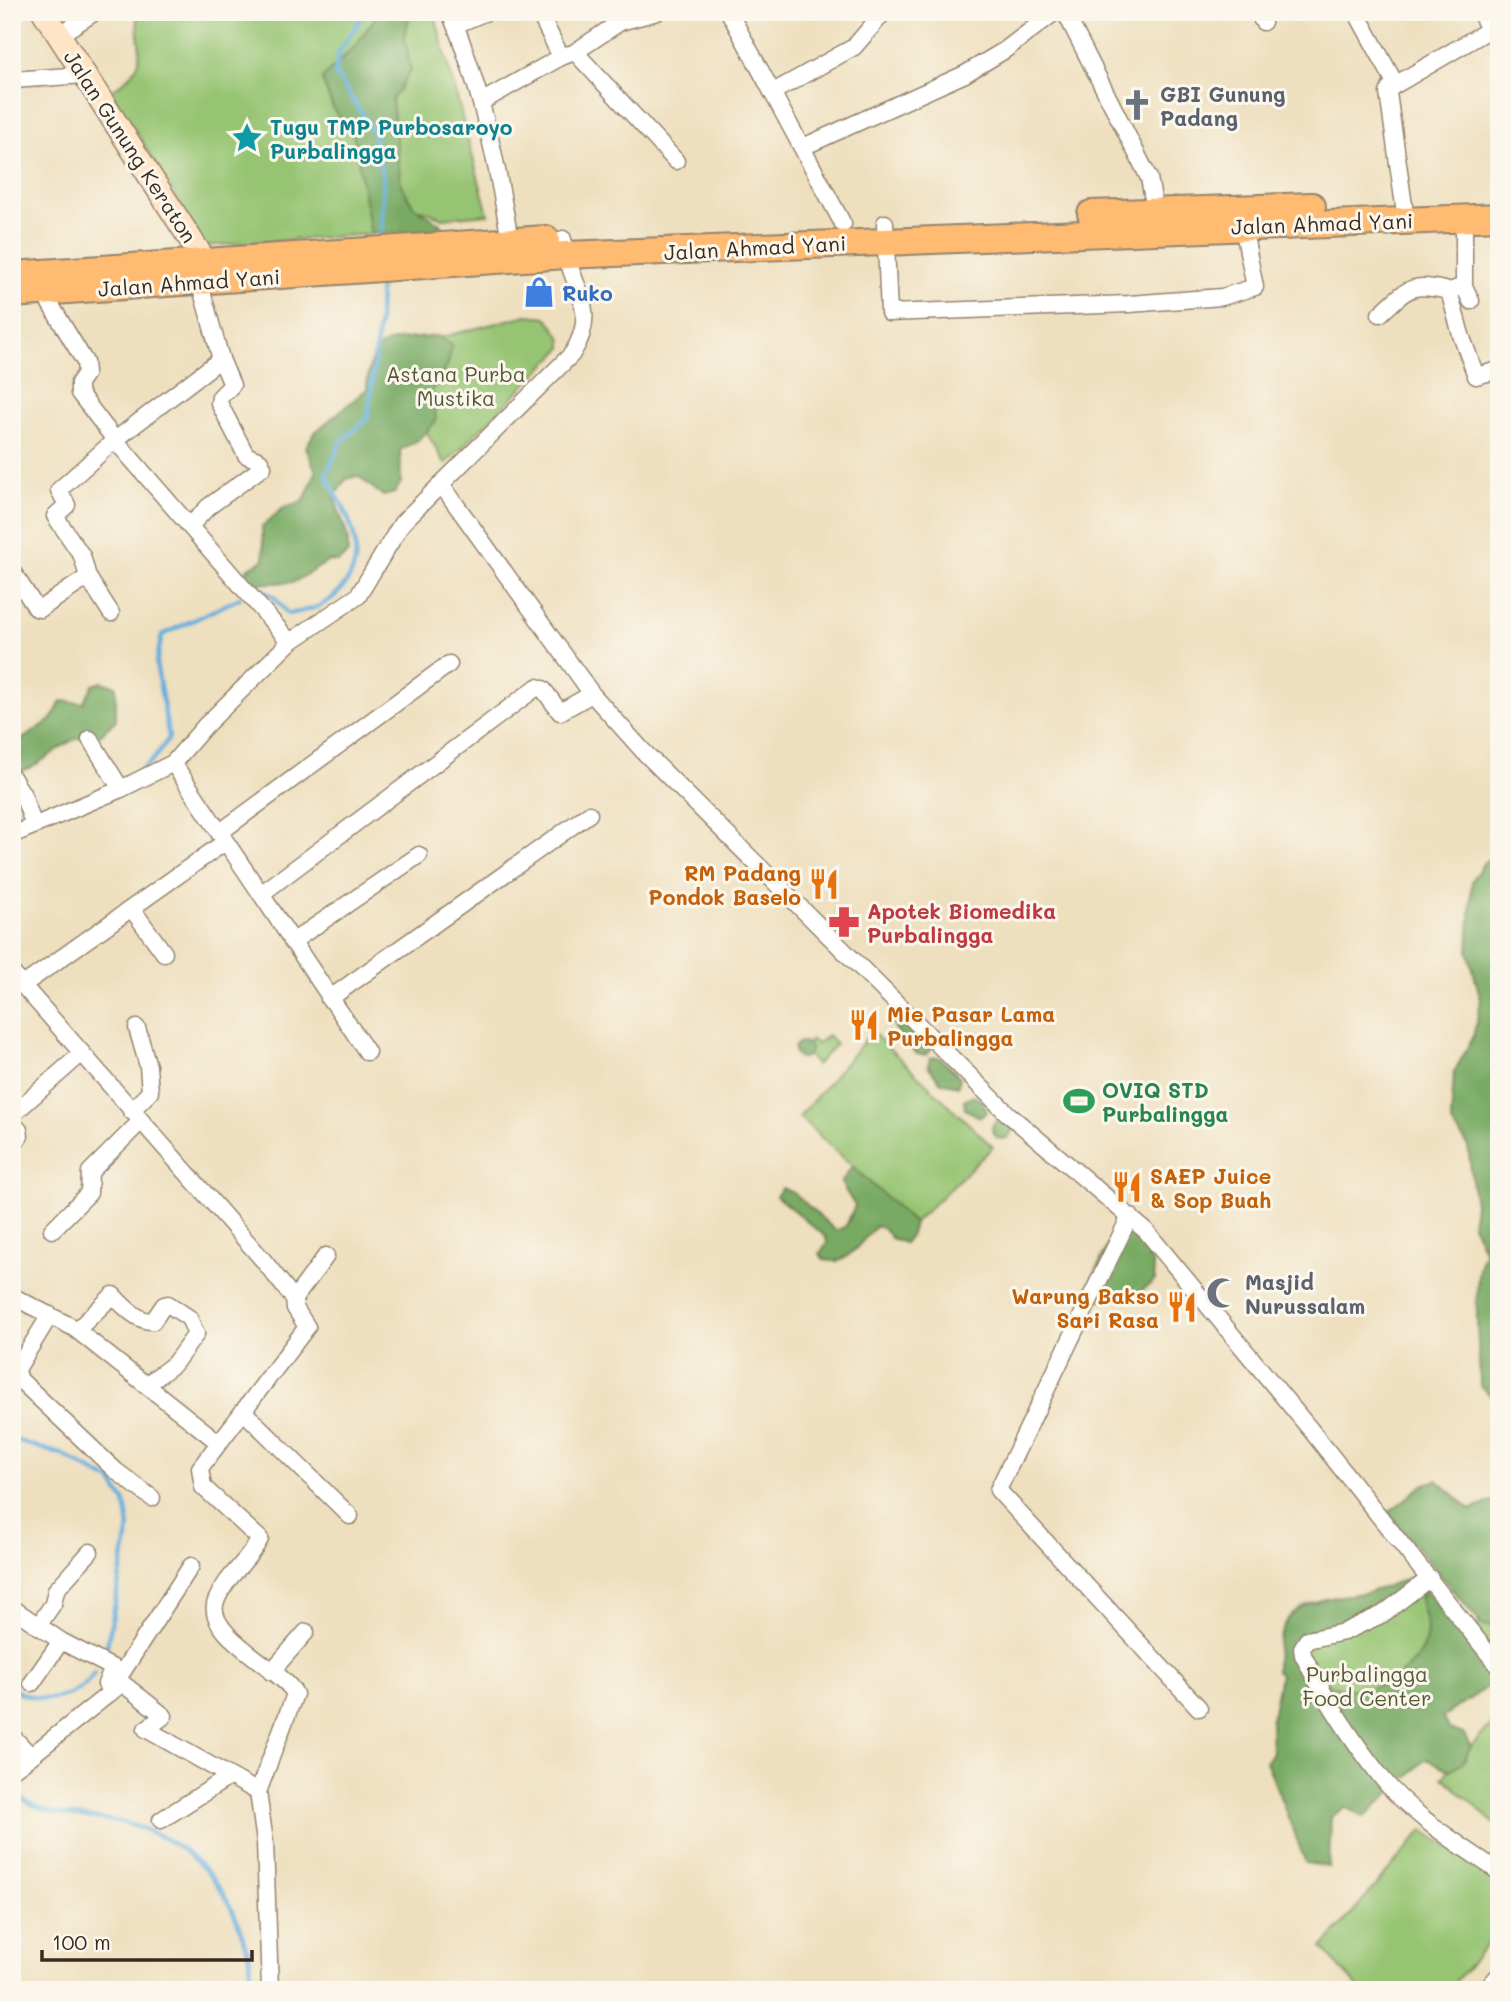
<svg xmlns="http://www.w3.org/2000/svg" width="1511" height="2002" font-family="Mali,sans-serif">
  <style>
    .green { fill: #96c472; stroke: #687748; stroke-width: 2 }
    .forest { fill: #78aa64; stroke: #5a6a41; stroke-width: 2 }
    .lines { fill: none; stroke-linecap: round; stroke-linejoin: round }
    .stream { stroke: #63aedc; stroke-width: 4.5 }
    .street-casing { stroke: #94846e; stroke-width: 19 }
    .secondary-casing { stroke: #94846e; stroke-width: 26 }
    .primary-casing { stroke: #94846e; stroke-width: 30 }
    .street { stroke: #fff; stroke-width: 16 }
    .secondary { stroke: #ffe4c6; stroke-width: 23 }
    .primary { stroke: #febb71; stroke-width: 26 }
    .labels { text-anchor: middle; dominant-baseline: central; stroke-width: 6; stroke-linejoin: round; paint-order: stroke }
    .worship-label { font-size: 21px; font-weight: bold; fill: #5b616d; stroke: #fbf7ec; text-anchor: start }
    .culture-label { font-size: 21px; font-weight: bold; fill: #0d838f; stroke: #fbf7ec; text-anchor: start }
    .street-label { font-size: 21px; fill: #3b2a1e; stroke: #fbf7ec }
    .shop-label { font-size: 21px; font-weight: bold; fill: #366cbe; stroke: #fbf7ec; text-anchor: start }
    .park-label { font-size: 21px; fill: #565837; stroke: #fbf7ec }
    .food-label { font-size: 21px; font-weight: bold; fill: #c56008; stroke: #fbf7ec; text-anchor: end }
    .health-label { font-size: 21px; font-weight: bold; fill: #be3a42; stroke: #fbf7ec; text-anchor: start }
    .leisure-label { font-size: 21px; font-weight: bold; fill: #27864d; stroke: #fbf7ec; text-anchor: start }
  </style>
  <rect width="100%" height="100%" fill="#fbf7ec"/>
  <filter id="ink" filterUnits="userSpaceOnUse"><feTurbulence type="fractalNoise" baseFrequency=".0143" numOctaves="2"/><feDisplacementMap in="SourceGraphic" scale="14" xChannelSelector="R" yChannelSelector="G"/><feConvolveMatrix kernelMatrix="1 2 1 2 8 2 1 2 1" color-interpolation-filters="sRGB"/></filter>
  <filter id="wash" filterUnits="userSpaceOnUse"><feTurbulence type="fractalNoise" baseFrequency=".00686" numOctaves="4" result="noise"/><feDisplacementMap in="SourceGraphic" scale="28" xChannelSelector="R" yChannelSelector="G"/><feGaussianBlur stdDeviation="1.57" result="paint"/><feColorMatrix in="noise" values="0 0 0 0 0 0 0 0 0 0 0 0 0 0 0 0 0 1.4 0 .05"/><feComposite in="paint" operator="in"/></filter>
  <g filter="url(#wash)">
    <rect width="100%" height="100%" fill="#eedfbe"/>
    <g class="green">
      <path d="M137 12H379L357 44 322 79 333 108 354 137 371 234 206 246 111 91C152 62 137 57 137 12Z"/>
      <polygon points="411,12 434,12 488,214 443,218 413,207 400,184 392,100 411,70 403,37"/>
      <polygon points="527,315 546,317 562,339 562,348 445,464 385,360 408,346"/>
      <polygon points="872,1032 993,1147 914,1223 799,1117"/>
      <polygon points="828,1035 836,1044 816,1065 802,1048 811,1040 817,1044"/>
      <polygon points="1410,1583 1492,1684 1442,1717 1435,1740 1286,1708 1296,1620"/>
      <polygon points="1478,1621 1482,1625 1499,1626 1499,1660 1477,1632"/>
      <polygon points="1499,1716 1499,1828 1443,1777"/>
      <polygon points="1423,1830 1499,1882 1499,1931 1448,1990 1361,1990 1322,1948"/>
    </g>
    <g class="forest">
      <polygon points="379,12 411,12 404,36 411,70 392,100 401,185 414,207 439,223 445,231 371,234 354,137 333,108 322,79 357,44"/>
      <path d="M438 336 452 345 448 364 432 390 436 421 418 440 400 450 401 482 395 493 383 496 358 476 346 479 334 497 348 538V553L338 562 329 561 294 582 250 584 245 579 247 569 264 560 262 527 284 507 304 501 316 472 306 447 314 433 367 389C369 332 392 342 438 336Z"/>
      <path d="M102 682 116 686V720L99 736C65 733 52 761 22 771L12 762V746L52 719 61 701 83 703 93 685Z"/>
      <path d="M1499 853V1246L1494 1260 1499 1274V1409L1495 1399 1480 1386C1480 1356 1470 1273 1485 1252L1472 1224 1475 1205 1468 1145 1451 1122 1454 1072 1473 1038 1481 1000 1468 951 1472 881 1484 862Z"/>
      <path d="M899 1018 914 1027 912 1040C901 1038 897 1034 893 1023Z"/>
      <circle cx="922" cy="1045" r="10"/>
      <circle cx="802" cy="1050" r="8"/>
      <polygon points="939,1057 960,1077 958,1086 941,1082 928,1066 930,1058"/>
      <polygon points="972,1096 983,1101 987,1112 980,1117 965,1109 964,1100"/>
      <circle cx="1002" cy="1129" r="10"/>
      <path d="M852 1166 914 1223 911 1234 904 1243 891 1238 883 1228 876 1226C861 1241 846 1269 823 1259L820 1253 827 1243 826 1237 776 1196 782 1188 794 1193 836 1231 846 1226 855 1206 841 1183Z"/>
      <path d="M1133 1231 1152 1262 1155 1280C1137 1298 1109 1305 1085 1296L1109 1242Z"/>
      <polygon points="1437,1480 1471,1510 1499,1498 1499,1626 1482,1625 1388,1513 1423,1485"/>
      <path d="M1410 1578 1415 1581 1411 1589 1340 1625 1299 1633C1289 1650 1303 1664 1313 1679 1325 1682 1337 1688 1349 1689 1381 1694 1427 1664 1427 1629 1426 1610 1417 1610 1423 1587L1497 1676 1492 1684 1442 1717 1449 1729 1464 1734 1471 1747 1463 1762 1450 1770 1426 1759 1364 1817 1345 1807 1331 1817 1329 1867 1306 1863 1266 1761 1272 1753 1271 1722 1280 1675 1276 1671C1275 1606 1306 1600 1363 1593 1380 1591 1394 1582 1410 1578Z"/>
    </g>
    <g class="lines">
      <g class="stream">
        <polyline points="365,12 339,52 335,73 373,131 383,178 381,240"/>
        <path d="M262 590 273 596 288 614C312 610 328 606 344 586 372 550 344 509 326 475L341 442 368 418 379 320 380 277"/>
        <polyline points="136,774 153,760 169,738 156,663 162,635 240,598"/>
        <polyline points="12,813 70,802"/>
        <polyline points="12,1439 63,1455 111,1481 125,1502 129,1527 105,1657"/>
        <path d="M12 1689C41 1705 75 1702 95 1672"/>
        <path d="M12 1792C44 1816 65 1815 103 1819 159 1827 201 1854 228 1902 242 1928 254 1960 251 1990"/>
      </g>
    </g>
  </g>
  <g filter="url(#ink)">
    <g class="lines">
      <defs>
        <g id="street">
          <path d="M450 12C481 87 497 162 510 241"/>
          <polyline points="539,12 561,57 569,54"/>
          <polyline points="657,12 620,22 575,52 676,161"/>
          <polyline points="729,12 843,224"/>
          <polyline points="1065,12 1149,178 1157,220"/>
          <polyline points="1258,12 1263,22"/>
          <polyline points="1356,12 1395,83"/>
          <polyline points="1480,12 1489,29"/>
          <polyline points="455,25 486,12"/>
          <polyline points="59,35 95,12"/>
          <polyline points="12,80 85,75"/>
          <polyline points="773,92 854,47 884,12"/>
          <polyline points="483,101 561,57"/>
          <polyline points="803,147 965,74 1005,50 1055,12"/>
          <polyline points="1464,218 1464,286 1471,301"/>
          <polyline points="1406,220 1388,93 1390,88 1499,24"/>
          <polyline points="885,223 889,313 1129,304 1222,297 1255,287 1242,221"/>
          <polyline points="199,281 221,359"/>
          <polyline points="1464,286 1449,291 1461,335 1476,376 1499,370"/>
          <polyline points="43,292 85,362 86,373 79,383 79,393 115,440 290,642"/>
          <path d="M1380 314C1409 288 1409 282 1449 291"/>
          <polyline points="441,484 592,694 643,751 1007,1113 1146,1231 1310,1429 1499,1667"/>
          <polyline points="12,571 36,608 40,609 88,577 82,556 55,516 67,505 59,490 115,440 221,359 232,385 220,397 219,403 246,455 260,461 263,467 208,507 190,526"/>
          <polyline points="88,577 111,613"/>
          <polyline points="90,739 121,789"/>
          <polyline points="173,763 367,1052"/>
          <polyline points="12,777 23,795 33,823"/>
          <polyline points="219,833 449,664"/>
          <path d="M12 835 121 789 173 763 205 726 290 642 358 596 402 523 572 354C602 307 569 287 563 239"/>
          <polyline points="261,894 537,687 543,689 560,712 592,694"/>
          <polyline points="132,909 164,953"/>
          <polyline points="292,942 419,855"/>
          <path d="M12 973 263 1260 294 1299 295 1308 307 1327 200 1468 203 1487 260 1539C248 1562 226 1576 216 1601 203 1635 283 1669 295 1694L258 1792 265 1842 270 1990"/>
          <polyline points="23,985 225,842"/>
          <polyline points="329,999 589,814"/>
          <polyline points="131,1111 150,1092 148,1066 137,1028"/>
          <polyline points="12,1115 82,1053"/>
          <polyline points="12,1123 19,1130 20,1136 12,1147"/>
          <polyline points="1130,1216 998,1490 1199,1708"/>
          <polyline points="52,1230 89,1193 90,1172 140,1122"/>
          <polyline points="12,1296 74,1328 218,1442"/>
          <polyline points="294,1299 326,1256"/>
          <polyline points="50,1315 17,1369 19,1379 116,1471 152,1498"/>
          <path d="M77 1330 113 1295C122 1305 138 1322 153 1321L164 1305 168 1304 189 1318 196 1334 174 1364 146 1385"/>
          <polyline points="243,1411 350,1516"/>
          <path d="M1430 1578 1383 1614 1344 1632 1307 1640 1302 1648 1303 1655C1324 1697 1352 1740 1381 1777 1412 1816 1459 1844 1499 1872"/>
          <polyline points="12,1608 61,1641 113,1668 106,1684 110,1693 122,1683 164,1716 146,1729 258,1792"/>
          <polyline points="38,1626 53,1604 56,1590 90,1552"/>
          <polyline points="113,1668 121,1674 191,1566"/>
          <polyline points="271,1672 306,1632"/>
          <polyline points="32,1683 61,1641"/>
          <polyline points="12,1736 31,1756 110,1693"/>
          <polyline points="12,1770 31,1756"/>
          <polyline points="161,1820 229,1777"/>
          <polyline points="1486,1990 1499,1975"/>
        </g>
        <polyline id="secondary" points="44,12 213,274"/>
        <g id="primary">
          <polyline points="1091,214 1312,206"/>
          <polyline points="12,275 546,239"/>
          <polyline points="12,294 566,255 1499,217"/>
        </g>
      </defs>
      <use href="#street" class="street-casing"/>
      <use href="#secondary" class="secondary-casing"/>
      <use href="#primary" class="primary-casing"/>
      <use href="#street" class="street"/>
      <use href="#secondary" class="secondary"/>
      <use href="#primary" class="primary"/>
    </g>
  </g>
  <defs>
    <symbol id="church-bare" viewBox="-9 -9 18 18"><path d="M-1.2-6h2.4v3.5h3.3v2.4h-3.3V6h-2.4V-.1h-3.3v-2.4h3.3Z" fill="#6b7280" stroke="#fbf7ec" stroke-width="2.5" paint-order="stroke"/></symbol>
    <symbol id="sight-bare" viewBox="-9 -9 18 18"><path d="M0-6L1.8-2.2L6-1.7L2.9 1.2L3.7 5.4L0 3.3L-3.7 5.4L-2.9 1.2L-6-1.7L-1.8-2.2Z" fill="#0f9aa8" stroke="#fbf7ec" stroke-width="2.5" paint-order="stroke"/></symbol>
    <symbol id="shop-bare" viewBox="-9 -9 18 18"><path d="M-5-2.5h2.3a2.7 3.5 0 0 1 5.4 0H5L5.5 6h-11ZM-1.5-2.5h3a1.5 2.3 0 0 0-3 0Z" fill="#3f7fe0" stroke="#fbf7ec" stroke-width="2.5" paint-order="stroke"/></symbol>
    <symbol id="restaurant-bare" viewBox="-9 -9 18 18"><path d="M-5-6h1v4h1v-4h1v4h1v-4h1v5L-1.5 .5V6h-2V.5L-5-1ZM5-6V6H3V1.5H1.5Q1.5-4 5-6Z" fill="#e8710a" stroke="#fbf7ec" stroke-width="2.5" paint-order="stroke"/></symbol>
    <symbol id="pharmacy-bare" viewBox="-9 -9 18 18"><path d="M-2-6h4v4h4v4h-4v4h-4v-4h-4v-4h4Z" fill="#e0444e" stroke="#fbf7ec" stroke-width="2.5" paint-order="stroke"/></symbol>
    <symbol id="stadium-bare" viewBox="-9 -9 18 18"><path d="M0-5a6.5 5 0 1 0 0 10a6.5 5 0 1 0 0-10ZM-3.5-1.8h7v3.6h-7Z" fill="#2e9e5b" stroke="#fbf7ec" stroke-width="2.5" paint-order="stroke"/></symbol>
    <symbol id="mosque-bare" viewBox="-9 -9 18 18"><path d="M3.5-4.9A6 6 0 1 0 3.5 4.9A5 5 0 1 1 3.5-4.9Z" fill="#6b7280" stroke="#fbf7ec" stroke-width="2.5" paint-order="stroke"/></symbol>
  </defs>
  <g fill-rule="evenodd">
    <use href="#church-bare" x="1115" y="83" width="44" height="44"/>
    <use href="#sight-bare" x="225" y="116" width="44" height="44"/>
    <use href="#shop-bare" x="517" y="270" width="44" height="44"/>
    <use href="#restaurant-bare" x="802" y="862" width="44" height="44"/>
    <use href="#pharmacy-bare" x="822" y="900" width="44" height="44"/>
    <use href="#restaurant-bare" x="842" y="1003" width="44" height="44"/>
    <use href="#stadium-bare" x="1057" y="1079" width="44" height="44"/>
    <use href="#restaurant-bare" x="1105" y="1165" width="44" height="44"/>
    <use href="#mosque-bare" x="1200" y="1271" width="44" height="44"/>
    <use href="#restaurant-bare" x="1160" y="1285" width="44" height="44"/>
  </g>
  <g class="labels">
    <g class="worship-label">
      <text x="1160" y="93">GBI Gunung<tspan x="1160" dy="24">Padang</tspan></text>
      <text x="1245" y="1281">Masjid<tspan x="1245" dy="24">Nurussalam</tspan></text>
    </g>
    <g class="culture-label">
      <text x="270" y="126">Tugu TMP Purbosaroyo<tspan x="270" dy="24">Purbalingga</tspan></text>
    </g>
    <g class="street-label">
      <text transform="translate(131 146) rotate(57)">Jalan Gunung Keraton</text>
      <text transform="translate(1322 223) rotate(-2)">Jalan Ahmad Yani</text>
      <text transform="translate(755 247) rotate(-3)">Jalan Ahmad Yani</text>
      <text transform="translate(189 282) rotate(-4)">Jalan Ahmad Yani</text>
    </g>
    <g class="shop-label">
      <text x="562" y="292">Ruko</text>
    </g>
    <g class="park-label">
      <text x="456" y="373">Astana Purba<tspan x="456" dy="24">Mustika</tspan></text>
      <text x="1367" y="1673">Purbalingga<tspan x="1367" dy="24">Food Center</tspan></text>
    </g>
    <g class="food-label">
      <text x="801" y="872">RM Padang<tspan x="801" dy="24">Pondok Baselo</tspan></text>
      <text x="887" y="1013" text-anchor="start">Mie Pasar Lama<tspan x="887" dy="24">Purbalingga</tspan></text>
      <text x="1150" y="1175" text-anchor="start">SAEP Juice<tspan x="1150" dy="24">&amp; Sop Buah</tspan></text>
      <text x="1159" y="1295">Warung Bakso<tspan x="1159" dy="24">Sari Rasa</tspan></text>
    </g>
    <g class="health-label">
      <text x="867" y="910">Apotek Biomedika<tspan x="867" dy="24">Purbalingga</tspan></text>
    </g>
    <g class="leisure-label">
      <text x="1102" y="1089">OVIQ STD<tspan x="1102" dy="24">Purbalingga</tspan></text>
    </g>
  </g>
  <rect width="1511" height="2002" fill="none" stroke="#fbf7ec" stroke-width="42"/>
  <path d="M42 1950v10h210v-10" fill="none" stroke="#3b2a1e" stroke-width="3.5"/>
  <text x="52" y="1950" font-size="21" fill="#3b2a1e" stroke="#fbf7ec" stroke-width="5" paint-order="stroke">100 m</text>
</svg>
